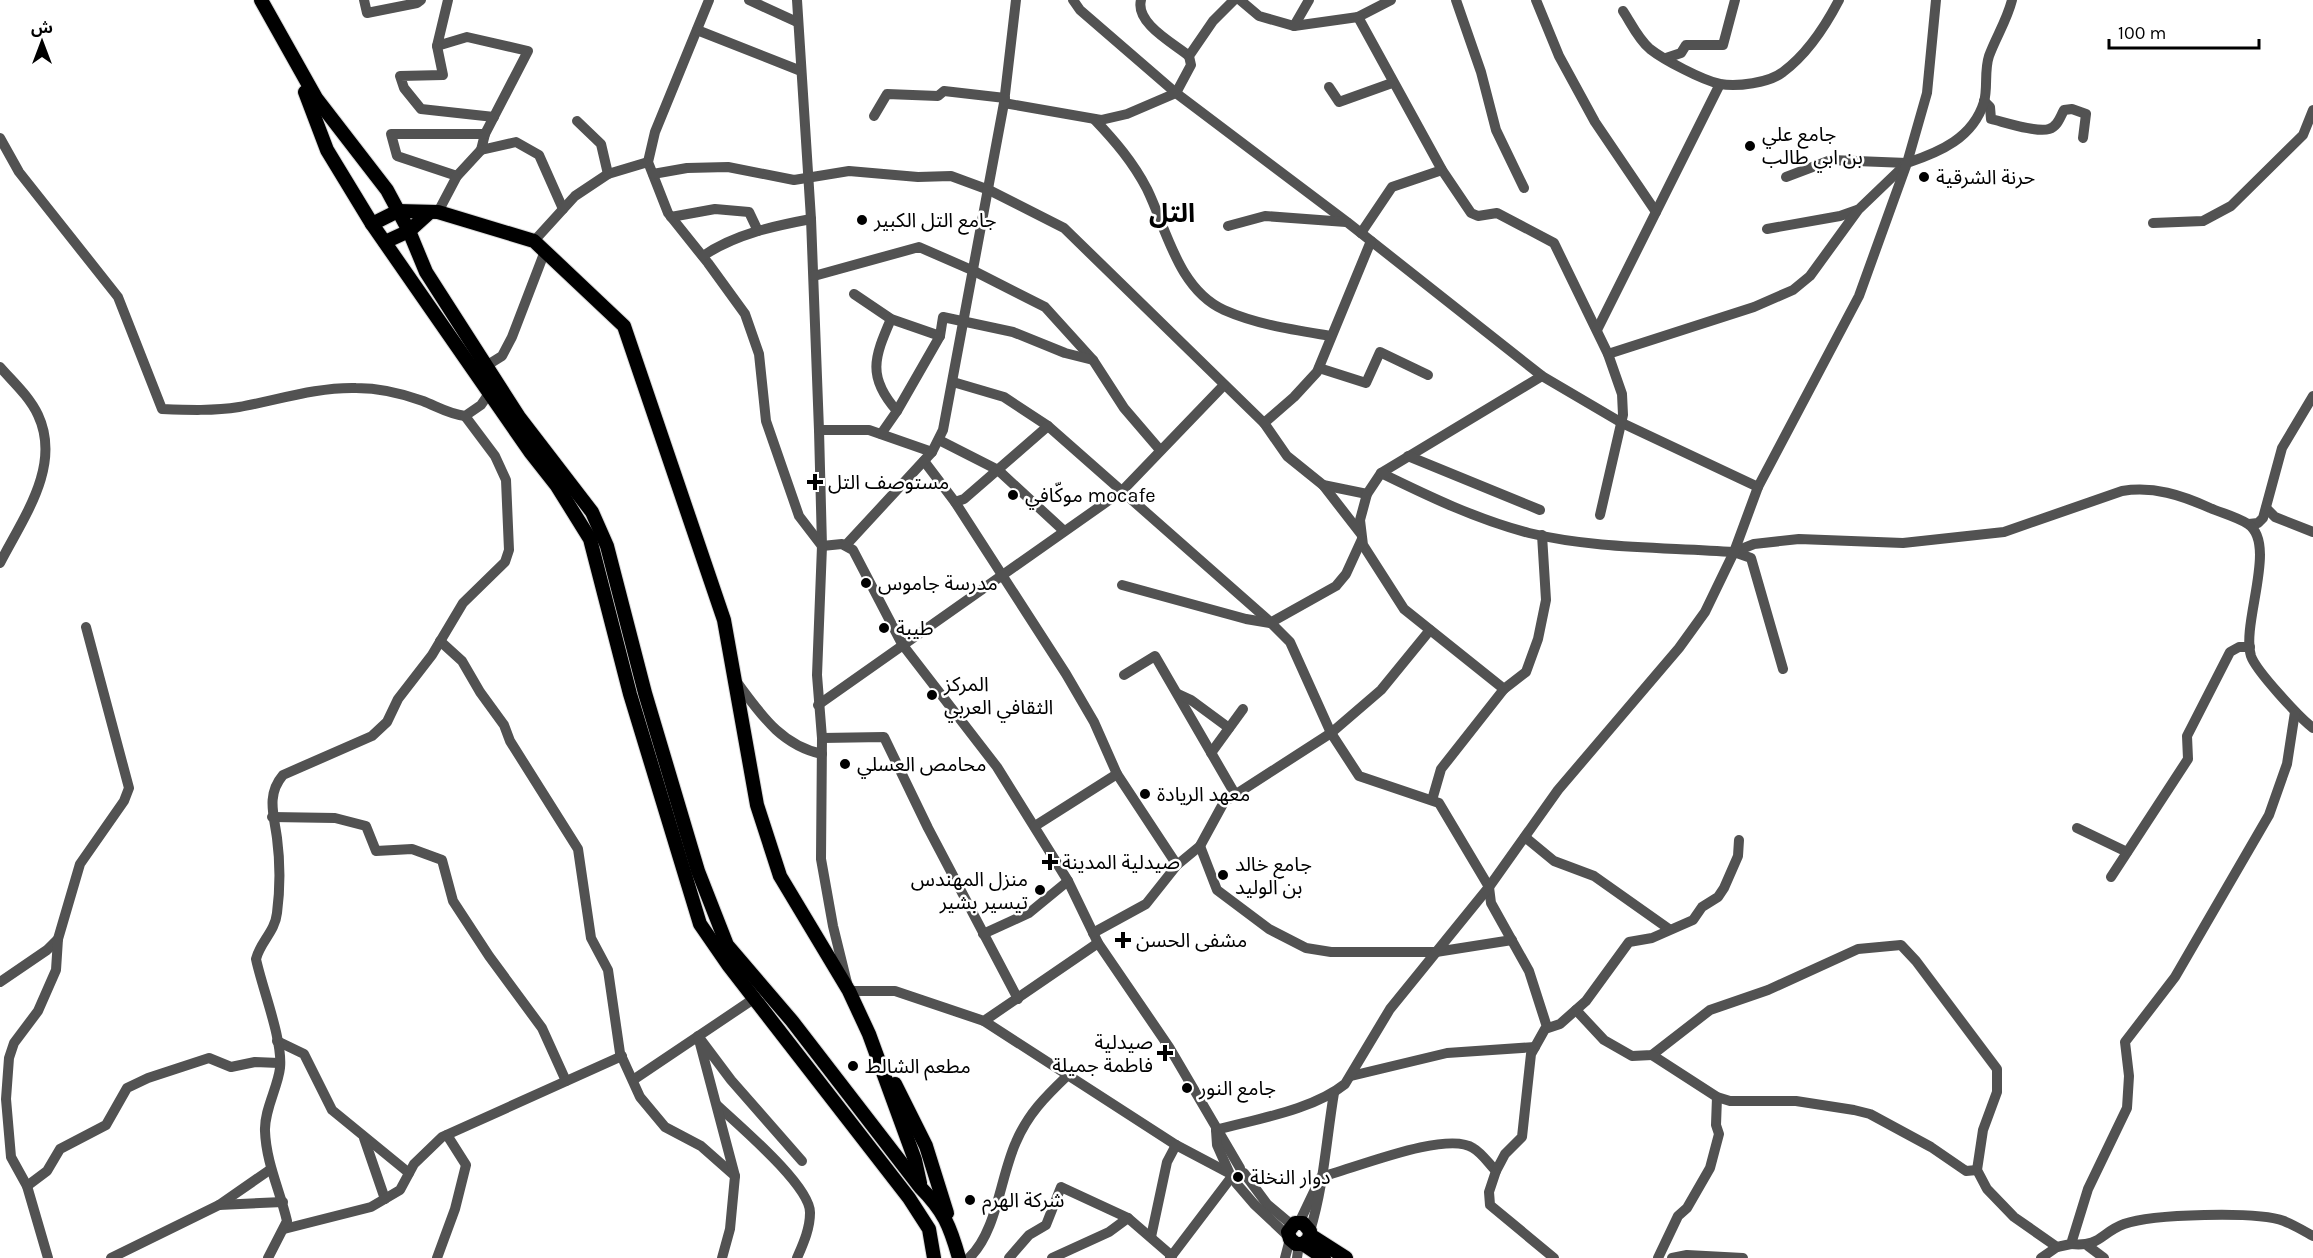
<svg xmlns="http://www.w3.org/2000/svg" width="2313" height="1258" font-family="Karla,'Noto Sans Arabic',sans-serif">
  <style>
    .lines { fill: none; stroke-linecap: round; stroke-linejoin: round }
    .major-casing { stroke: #dbdbdb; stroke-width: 16 }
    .minor { stroke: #525252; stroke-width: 10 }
    .major { stroke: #000; stroke-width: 14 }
    .poi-dot { fill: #000; stroke: #fff; stroke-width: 2 }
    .labels { text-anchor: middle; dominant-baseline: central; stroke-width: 5; stroke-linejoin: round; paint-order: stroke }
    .poi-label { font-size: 20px; fill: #000; stroke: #fff; text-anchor: start }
    .district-label { font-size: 26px; font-weight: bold; fill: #000; stroke: #fff }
  </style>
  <rect width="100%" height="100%" fill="#fff"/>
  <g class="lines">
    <defs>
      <g id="major">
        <path d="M261 0 316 98 387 190 409 231 426 272 519 417 592 512 607 546 645 693 698 871 727 945 792 1021 920 1187C944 1211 950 1226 959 1258"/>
        <polyline points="305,92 327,150 372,224 531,453 557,486 590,539 630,694 700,924 729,966 909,1198 929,1229 934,1258"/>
        <polyline points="372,224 398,211 438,212 534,241 624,326 724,620 757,805 780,876 849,991 869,1034 915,1160 920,1183"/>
        <polyline points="385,242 409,231 430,212"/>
        <polyline points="895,1084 926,1146 947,1213"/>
        <polyline points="1310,1235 1346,1258"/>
        <polyline points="1303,1244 1309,1239 1310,1231 1303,1223 1295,1223 1288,1232 1290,1239 1296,1244 1303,1244 1324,1258"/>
      </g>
    </defs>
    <use href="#major" class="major-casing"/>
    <g class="minor">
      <polyline points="364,0 367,13 417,3 421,0"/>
      <polyline points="448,0 437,46 467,37 528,51 485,134 481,150 516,142 539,155 563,209"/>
      <polyline points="709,0 655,132 648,162 668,213 708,263 745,314 759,354 766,421 799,516 822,546 842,544 853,550 902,644 997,767 1068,881 1098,943 1169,1047 1240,1168"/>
      <polyline points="749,0 797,22"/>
      <polyline points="797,0 811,219 819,430 822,546 817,675 822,738 821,859 833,926 849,991 895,991 984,1021 1098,943"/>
      <polyline points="1073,0 1080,10 1176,93 1347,222 1542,376 1622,423 1758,487"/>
      <path d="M1141 0C1135 23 1173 43 1189 56"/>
      <polyline points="1240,0 1259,16 1294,26 1358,17 1391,0"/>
      <polyline points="1456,0 1481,72 1496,130 1524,188"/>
      <polyline points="1536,0 1559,56 1595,122 1656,212"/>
      <path d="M1623 11C1631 23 1638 39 1650 49 1664 60 1702 80 1720 84 1737 87 1769 83 1783 72 1806 55 1826 25 1839 0"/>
      <polyline points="1358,17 1442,170 1471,213 1478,216 1497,213 1554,243 1608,354 1622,394 1623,415 1600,515"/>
      <polyline points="1294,26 1309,0"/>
      <polyline points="697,30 801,71"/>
      <polyline points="437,46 443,75 400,76 404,88 421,109 494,117"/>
      <polyline points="1666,58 1681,53 1686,45 1723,45 1735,0"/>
      <polyline points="1329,87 1339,102 1392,83"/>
      <path d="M1984 101 1990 107 1991 119C2004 122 2037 133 2049 129 2058 126 2060 117 2064 110L2072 109 2086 114 2083 138"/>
      <polyline points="1004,103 1101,120 1127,114 1176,93 1191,65 1189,56 1213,21 1234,0"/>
      <polyline points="874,116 887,94 938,96 944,91 1005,98"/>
      <path d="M1094 119C1115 141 1133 162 1147 189 1167 230 1178 289 1224 310 1258 325 1295 330 1331 336"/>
      <polyline points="577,121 601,144 608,174"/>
      <path d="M0 138 19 172 118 297 162 409C188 410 214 411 239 407 278 400 316 387 356 388 379 388 401 393 423 401 438 407 449 414 465 416L481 405 490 392"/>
      <polyline points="653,174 687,168 728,167 794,180 849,171 918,177 951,176 989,190 1064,228 1264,423 1287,456 1323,485 1367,494"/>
      <polyline points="457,176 397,156 391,134 485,134"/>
      <polyline points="1786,177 1831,160 1907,163"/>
      <polyline points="438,212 457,176 481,150"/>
      <polyline points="671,217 715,209 749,212 758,231"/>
      <polyline points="2153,223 2203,221 2231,206 2303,135 2313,110"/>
      <polyline points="1228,226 1265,216 1346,222"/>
      <polyline points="1767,229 1840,216 1857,210"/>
      <polyline points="1361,233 1392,187 1442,170"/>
      <polyline points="534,241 575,196 608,174 648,162"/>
      <path d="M703 256C735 234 774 226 811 219"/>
      <polyline points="814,276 919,247 974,271 1045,307 1093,360 1124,408 1160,450"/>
      <polyline points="854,294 891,319 940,336 943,317 1013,332 1065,353 1093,360"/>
      <polyline points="1597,330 1720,84"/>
      <polyline points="1608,354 1754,307 1793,290 1810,276 1858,210 1907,163 1927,93 1936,0"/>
      <polyline points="486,366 502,356 512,337 545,251"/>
      <path d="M0 367C13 382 29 396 38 415 62 466 23 518 0 563"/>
      <polyline points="1319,368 1366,383 1380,352 1428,375"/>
      <polyline points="1542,376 1381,473 1367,494 1360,520 1363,545 1404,609 1504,689 1526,672 1538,639 1546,600 1542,535"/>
      <polyline points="953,382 1004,397 1048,426 1267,619 1290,642 1331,733 1359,776 1439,803 1489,887 1491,903 1529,971 1547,1027"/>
      <polyline points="897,411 940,336"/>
      <polyline points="1264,423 1294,397 1317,372 1371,241"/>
      <polyline points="819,430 869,430 932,452"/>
      <path d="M881 434 897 411C867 377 874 358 891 319"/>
      <polyline points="939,440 998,470 1063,530"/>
      <polyline points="1408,456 1540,510"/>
      <polyline points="924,461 955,502 1066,674 1094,722 1117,774 1177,865"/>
      <path d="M1381 473C1428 496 1478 520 1529 533 1595 549 1666 547 1734 552L1751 558 1783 669"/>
      <polyline points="1323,485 1361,534"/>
      <polyline points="955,502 964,499 1048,426"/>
      <polyline points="2266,508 2275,517 2313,532"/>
      <polyline points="2249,524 2258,523 2263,518 2282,448 2313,396"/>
      <polyline points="846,545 932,452 943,430 1004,103 1016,0"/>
      <path d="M1734 552 1754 544 1799 539 1903 543 2004 532 2122 491C2154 486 2181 495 2210 508 2222 513 2237 517 2248 524 2278 544 2241 623 2251 656 2256 671 2300 718 2313 728"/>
      <polyline points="1122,585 1246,619 1270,623 1336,586 1346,574 1362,539"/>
      <polyline points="440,641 462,661 480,692 504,725 510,741 578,849 591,938 608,970 620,1053 640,1097 665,1127 701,1146 735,1176 730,1229 722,1258"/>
      <polyline points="1124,675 1155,656 1235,794"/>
      <path d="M736 681C760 713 780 745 822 754"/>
      <polyline points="1178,694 1191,700 1229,728"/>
      <polyline points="818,705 1122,491 1224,385"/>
      <polyline points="822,738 884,737 928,828 1018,999"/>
      <polyline points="1211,753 1243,709"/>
      <polyline points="1432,800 1441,769 1504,689"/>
      <polyline points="272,817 335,818 366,826 376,851 412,849 442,860 453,901 489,956 542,1028 566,1081"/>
      <polyline points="1035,826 1117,774"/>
      <polyline points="2077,828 2127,852"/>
      <polyline points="1525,837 1554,861 1594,876 1669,929"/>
      <polyline points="1200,846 1217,890 1269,929 1306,948 1331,952 1436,952 1512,940"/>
      <polyline points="2111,877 2188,759 2187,736 2230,652 2239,647 2250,647"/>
      <polyline points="1093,933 1146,904 1177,865 1200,846 1224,802 1331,733 1381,690 1430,630"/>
      <polyline points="983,934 1029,913 1068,881"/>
      <polyline points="0,982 47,950 58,939 80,864 124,801 129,788 86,627"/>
      <polyline points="1576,1010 1604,1040 1632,1056 1652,1055 1710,1010 1768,990 1858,949 1901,945 1916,961 1997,1069 1997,1092 1983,1130 1977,1170 1987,1189 2014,1217 2057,1247 2071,1244 2088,1189 2127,1108 2129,1076 2125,1042 2175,977 2269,815 2287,764 2295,712"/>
      <polyline points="984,1021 1176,1145 1229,1173"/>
      <polyline points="277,1041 304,1054 332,1110 409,1173"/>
      <polyline points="1652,1055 1717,1097 1730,1101 1796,1101 1854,1110 1870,1114 1931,1147 1966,1171 1977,1170"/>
      <polyline points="1351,1076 1447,1053 1535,1047"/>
      <polyline points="633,1080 755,998"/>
      <path d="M717 1105C737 1124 811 1186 810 1213 810 1229 803 1244 797 1258"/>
      <path d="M1216 1130C1256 1119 1313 1110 1345 1084L1390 1009 1489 887 1558 790 1679 648 1705 612 1734 552 1758 487 1859 296 1907 163C1940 152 1973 138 1984 102 1988 88 1984 71 1989 56 1996 37 2007 20 2012 0"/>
      <polyline points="1216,1130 1217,1145 1229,1172"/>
      <polyline points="364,1138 385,1199"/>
      <polyline points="1244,1173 1267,1204 1292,1225"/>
      <polyline points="735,1176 698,1036 731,1080 802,1161"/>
      <polyline points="1236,1183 1254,1204 1288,1236"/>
      <polyline points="27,1186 47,1171 60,1149 106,1125 127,1088 148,1078 209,1058 231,1067 255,1062 279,1063"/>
      <polyline points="219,1205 283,1202"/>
      <path d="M1299 1223 1321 1177C1353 1169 1447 1130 1473 1148 1482 1153 1489 1164 1496 1171"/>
      <polyline points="284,1229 371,1207 400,1190 414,1164 442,1137 622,1056"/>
      <path d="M1310 1231C1324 1185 1326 1141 1334 1093"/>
      <polyline points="1151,1237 1167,1162 1176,1145"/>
      <path d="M2071 1244C2101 1247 2100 1233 2124 1224 2152 1214 2257 1211 2284 1221 2294 1225 2304 1231 2313 1236"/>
      <polyline points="2088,1246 2104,1258"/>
      <polyline points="48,1258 27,1186 11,1157 6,1099 9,1058 14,1043 38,1011 56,970 58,939"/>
      <polyline points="111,1258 219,1205 271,1169"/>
      <path d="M268 1258 287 1221C280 1191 266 1162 265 1131 264 1110 278 1087 280 1068 283 1040 262 988 256 959 260 942 275 932 277 913 280 890 280 861 277 838 274 815 266 795 283 775L372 736 387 722 398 699 432 655 463 603 505 562 509 550 506 480 495 456 465 416"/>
      <polyline points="437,1258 455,1209 466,1165 447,1135"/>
      <path d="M969 1258C997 1232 1000 1177 1016 1142 1028 1114 1045 1097 1067 1076"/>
      <polyline points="1009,1258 1029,1235 1046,1225 1061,1187 1128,1218 1172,1256"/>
      <polyline points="1052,1258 1109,1232 1128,1218"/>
      <polyline points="1170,1258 1230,1179"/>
      <polyline points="1285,1258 1290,1239"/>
      <polyline points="1297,1258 1299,1244"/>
      <polyline points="1554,1258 1490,1205 1489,1192 1496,1171 1505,1154 1522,1137 1531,1054 1545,1029 1560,1024 1586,1001 1629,942 1652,938 1693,920 1702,907 1718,897 1724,888 1738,856 1739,840"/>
      <polyline points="1658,1258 1678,1216 1687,1208 1710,1168 1719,1134 1716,1125 1717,1097"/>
      <polyline points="1672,1258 1687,1255 1743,1258"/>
      <polyline points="2041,1258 2057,1247"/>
    </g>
    <use href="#major" class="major"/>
  </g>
  <g class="poi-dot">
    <circle cx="1750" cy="146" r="6"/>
    <circle cx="1924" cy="177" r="6"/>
    <circle cx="862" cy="220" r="6"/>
    <path d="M812 473h6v6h6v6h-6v6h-6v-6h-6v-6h6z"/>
    <circle cx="1013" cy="495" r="6"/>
    <circle cx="866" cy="583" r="6"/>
    <circle cx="884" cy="628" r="6"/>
    <circle cx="932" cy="695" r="6"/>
    <circle cx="845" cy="764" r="6"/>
    <circle cx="1145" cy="794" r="6"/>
    <path d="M1047 853h6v6h6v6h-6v6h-6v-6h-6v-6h6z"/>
    <circle cx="1223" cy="875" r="6"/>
    <circle cx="1040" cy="890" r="6"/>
    <path d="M1120 931h6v6h6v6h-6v6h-6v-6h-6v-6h6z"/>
    <path d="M1162 1044h6v6h6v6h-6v6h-6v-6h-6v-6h6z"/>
    <circle cx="853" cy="1066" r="6"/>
    <circle cx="1187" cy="1088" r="6"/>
    <circle cx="1238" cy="1177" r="6"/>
    <circle cx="970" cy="1200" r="6"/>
  </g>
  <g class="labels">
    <g class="poi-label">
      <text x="1762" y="134">جامع علي<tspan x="1762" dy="23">بن ابي طالب</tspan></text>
      <text x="1936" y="177">حرنة الشرقية</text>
      <text x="874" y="220">جامع التل الكبير</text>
      <text x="828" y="482">مستوصف التل</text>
      <text x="1025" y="495">موكّافي mocafe</text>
      <text x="878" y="583">مدرسة جاموس</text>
      <text x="896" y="628">طيبة</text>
      <text x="944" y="684">المركز<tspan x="944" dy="23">الثقافي العربي</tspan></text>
      <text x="857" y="764">محامص العسلي</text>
      <text x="1157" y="794">معهد الريادة</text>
      <text x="1062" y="862">صيدلية المدينة</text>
      <text x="1235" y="864">جامع خالد<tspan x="1235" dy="23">بن الوليد</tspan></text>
      <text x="1028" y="879" text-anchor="end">منزل المهندس<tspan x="1028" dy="23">تيسير بشير</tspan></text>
      <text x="1136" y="940">مشفى الحسن</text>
      <text x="1153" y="1042" text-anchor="end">صيدلية<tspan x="1153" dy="23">فاطمة جميلة</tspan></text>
      <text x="865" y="1066">مطعم الشالط</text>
      <text x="1199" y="1088">جامع النور</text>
      <text x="1250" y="1177">دوار النخلة</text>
      <text x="982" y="1200">شركة الهرم</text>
    </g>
    <g class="district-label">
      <text x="1172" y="213">التل</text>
    </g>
  </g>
  <g transform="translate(42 42)" stroke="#ffffff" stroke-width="4.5" paint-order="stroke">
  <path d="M0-4.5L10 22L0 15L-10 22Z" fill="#000000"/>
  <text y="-9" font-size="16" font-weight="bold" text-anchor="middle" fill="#000000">ش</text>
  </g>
  <path d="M2109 39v9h150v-9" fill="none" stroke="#000000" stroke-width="3"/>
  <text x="2118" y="39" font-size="18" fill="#000000" stroke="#ffffff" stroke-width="4.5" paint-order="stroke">100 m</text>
</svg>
